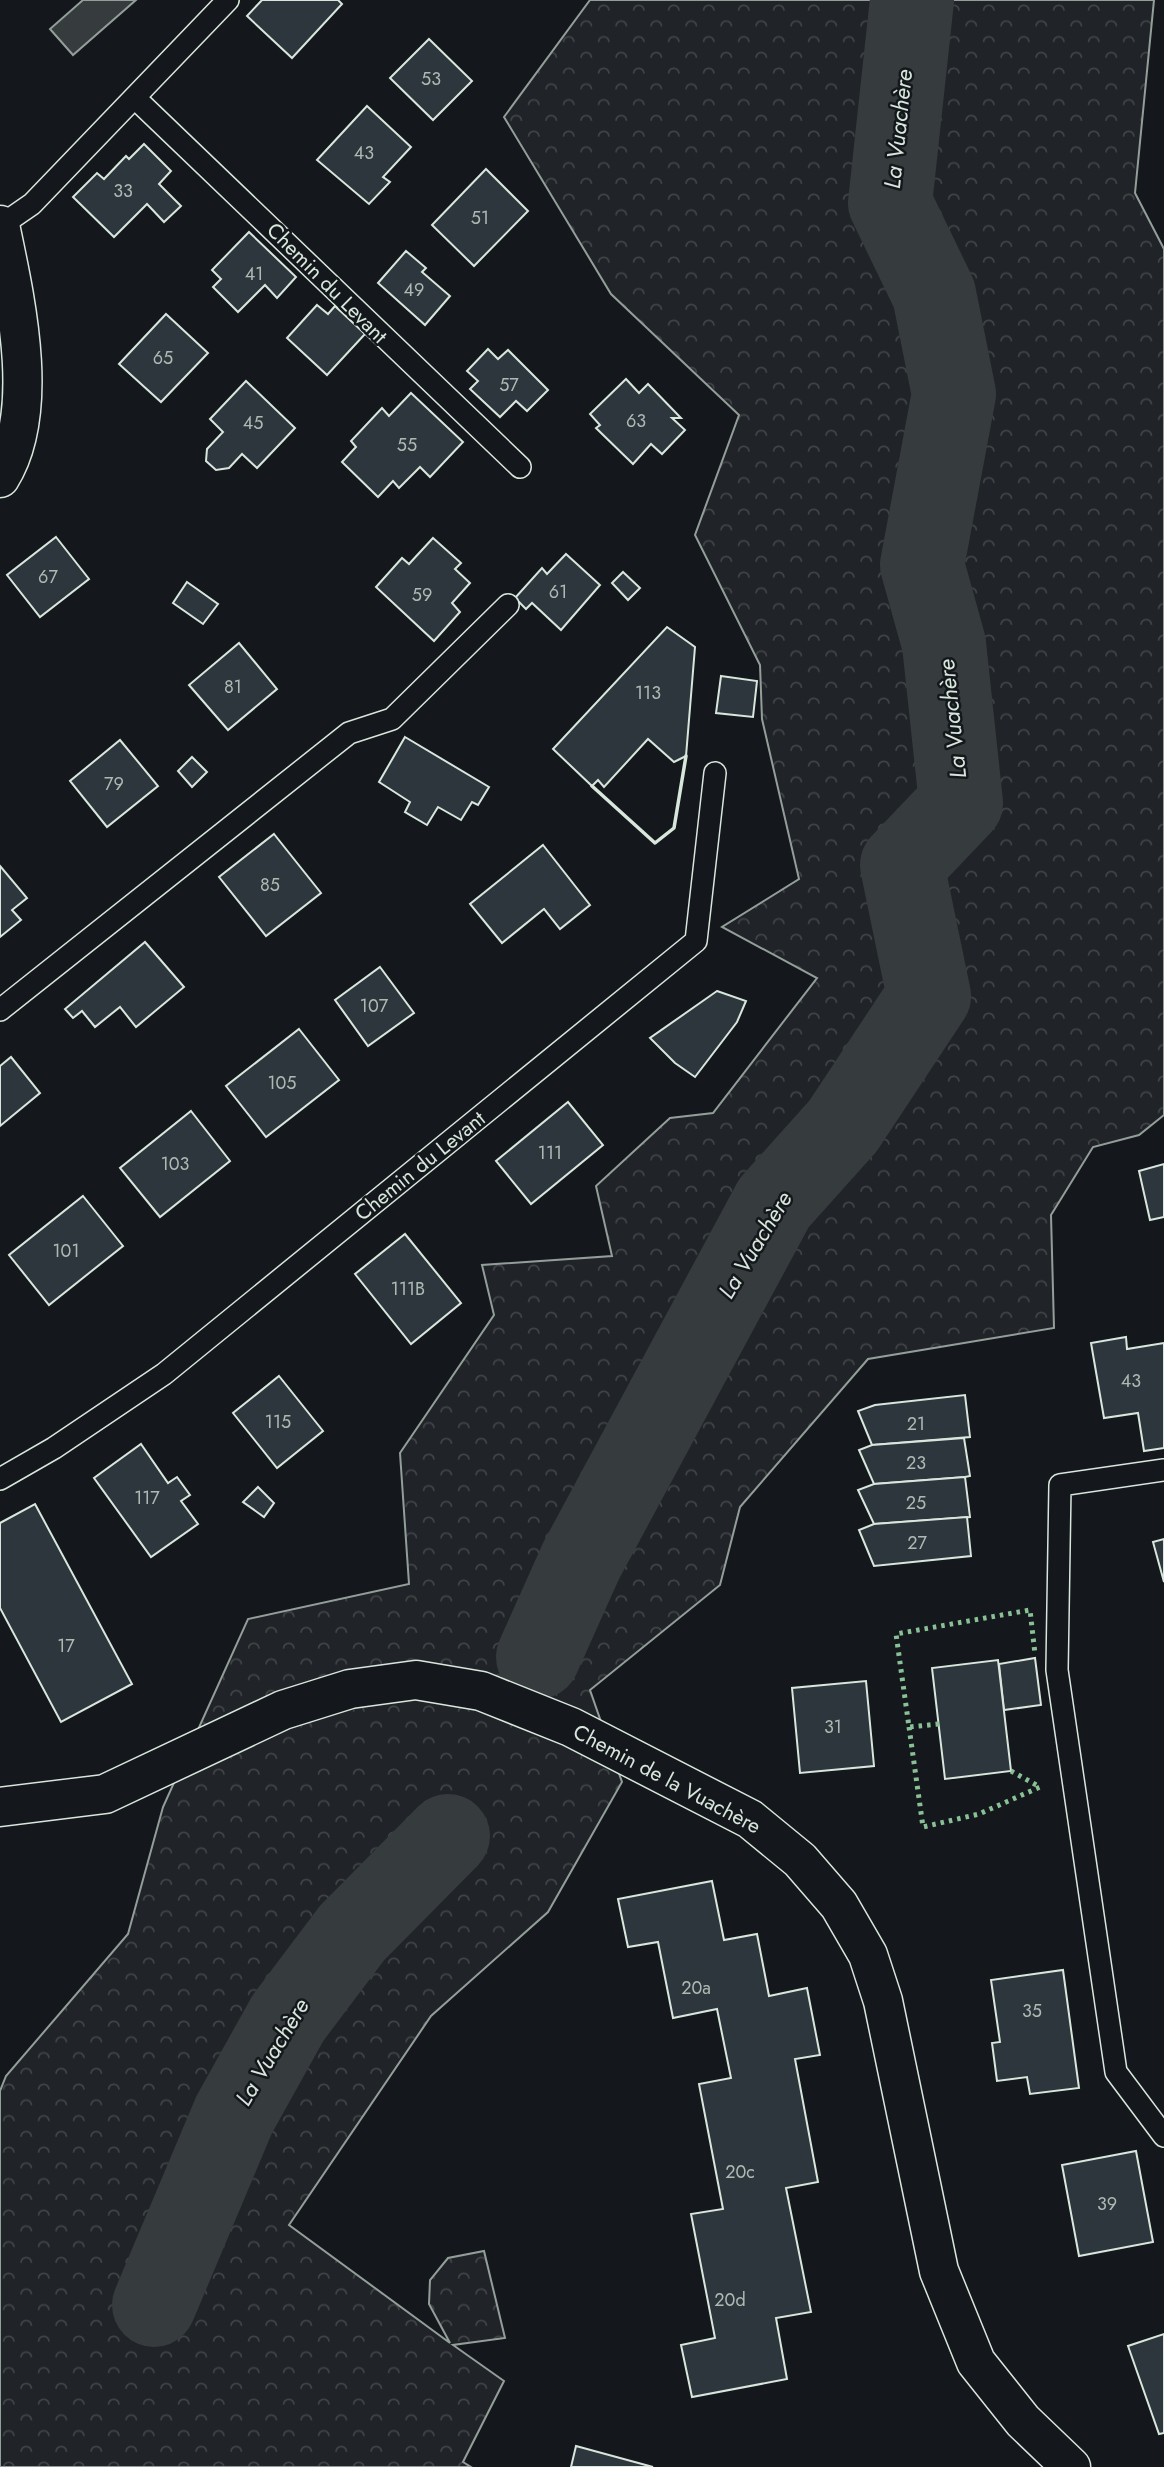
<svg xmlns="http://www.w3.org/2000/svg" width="1164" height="2467" font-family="Jost,sans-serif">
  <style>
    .forest { fill: url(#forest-crowns); stroke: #939e99; stroke-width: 2 }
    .water { fill: #363b3e; stroke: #939e99; stroke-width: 2 }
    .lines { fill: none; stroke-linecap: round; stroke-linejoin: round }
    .river { stroke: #363b3e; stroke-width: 84 }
    .building { fill: #2c363c; stroke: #d8e6dc; stroke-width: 2 }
    .service-casing { stroke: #d8e6dc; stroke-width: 24 }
    .minor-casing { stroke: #d8e6dc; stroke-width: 41 }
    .service { stroke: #14181c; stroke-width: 21 }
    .minor { stroke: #14181c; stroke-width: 38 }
    .hedge { stroke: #8ac095; stroke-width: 5; stroke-dasharray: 3.5 5; stroke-linecap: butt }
    .wall { stroke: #d8e6dc; stroke-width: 3.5 }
    .labels { text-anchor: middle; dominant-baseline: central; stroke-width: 5; stroke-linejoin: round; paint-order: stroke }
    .number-label { font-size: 18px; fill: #adbab4 }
    .street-label { font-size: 21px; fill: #d8e6dc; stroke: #14181c }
    .water-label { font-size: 23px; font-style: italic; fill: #d8e6dc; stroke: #14181c }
  </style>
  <defs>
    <pattern id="forest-crowns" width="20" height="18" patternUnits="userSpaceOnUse" patternTransform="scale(1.75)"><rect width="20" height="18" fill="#202428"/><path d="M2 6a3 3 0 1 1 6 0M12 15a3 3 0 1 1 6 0" fill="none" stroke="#404447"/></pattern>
  </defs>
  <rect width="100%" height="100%" fill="#14181c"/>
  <polygon class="forest" points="590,0 1154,0 1135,193 1164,249 1164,1115 1139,1135 1093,1147 1051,1215 1054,1328 868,1359 740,1507 720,1585 590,1690 622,1782 548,1912 431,2016 289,2225 450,2343 429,2304 430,2280 448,2258 484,2251 505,2338 453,2345 504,2381 463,2462 471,2467 0,2467 0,2091 6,2076 128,1934 163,1807 248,1619 409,1584 400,1453 494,1315 482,1265 612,1256 596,1186 670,1118 713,1113 817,978 722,927 799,879 762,719 760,665 695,535 739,415 611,294 504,117"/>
  <polygon class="water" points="83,0 136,0 73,55 50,29"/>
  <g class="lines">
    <g class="river">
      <polyline points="538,1657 581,1561 774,1203 843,1126 929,996 902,865 961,803 944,644 922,565 954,394 934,294 890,203 912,0"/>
      <polyline points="154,2305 234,2115 288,2018 352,1933 448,1836"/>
    </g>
  </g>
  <g class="building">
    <polygon points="262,0 338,0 342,4 292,58 247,16"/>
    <polygon points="429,39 472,81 433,120 390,78"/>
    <polygon points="367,106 411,147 383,177 390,182 369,204 317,160"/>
    <polygon points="144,144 171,171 159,184 181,206 164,222 147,204 114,237 73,197 97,173 104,179 126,156 129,159"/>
    <polygon points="486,169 528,211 474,266 432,225"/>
    <polygon points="249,232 296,277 277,298 265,285 238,312 213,287 221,279 212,270"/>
    <polygon points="406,251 426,268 422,272 450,296 425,325 378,283"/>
    <polygon points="317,305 328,314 335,306 365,334 327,375 287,338"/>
    <polygon points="166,314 208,353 161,402 119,364"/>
    <polygon points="488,349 498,359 508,350 548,390 527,411 516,401 500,417 470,389 478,381 467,371"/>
    <polygon points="626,379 639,393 648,384 681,418 672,418 685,430 662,454 651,444 633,464 596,428 600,425 590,414"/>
    <polygon points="246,381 295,428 257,468 242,454 229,468 216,470 206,461 207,449 223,432 210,419"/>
    <polygon points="411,393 463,442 430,477 420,467 399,488 393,481 378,497 342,462 356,447 351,441 382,408 389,416"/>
    <polygon points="56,537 89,579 40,617 7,575"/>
    <polygon points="433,538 461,563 455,569 470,583 452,603 460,612 434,641 376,587 402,558 409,564"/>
    <polygon points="566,554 600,585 561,630 532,603 526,609 515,598 542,568 547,574"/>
    <polygon points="623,572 640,588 628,600 612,583"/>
    <polygon points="187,582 218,604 203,624 173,603"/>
    <polygon points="667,627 695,647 686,756 674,762 648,739 604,787 598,780 592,786 553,749"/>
    <polygon points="239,643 277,689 228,730 189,685"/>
    <polygon points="721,676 757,681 753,717 716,713"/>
    <polygon points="405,737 489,787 478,805 472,802 461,820 438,807 427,825 405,812 410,802 379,782"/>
    <polygon points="120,740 158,786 107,827 70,781"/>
    <polygon points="192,757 207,772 192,787 178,771"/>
    <polygon points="274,834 321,893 266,936 219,877"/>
    <polygon points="543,845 590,905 560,929 544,909 502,943 470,904"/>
    <polygon points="0,866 27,898 12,910 21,920 0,937"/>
    <polygon points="145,942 184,987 136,1027 120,1007 95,1027 82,1011 73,1018 65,1009"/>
    <polygon points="380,967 414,1013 368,1046 335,1000"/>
    <polygon points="717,991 746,1001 737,1022 695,1077 675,1063 650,1038"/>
    <polygon points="299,1029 339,1080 266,1137 226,1086"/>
    <polygon points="11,1057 40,1093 0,1126 0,1066"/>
    <polygon points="568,1102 603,1145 531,1204 496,1161"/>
    <polygon points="191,1111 230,1161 160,1217 120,1168"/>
    <polygon points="1164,1164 1164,1217 1150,1220 1139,1171"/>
    <polygon points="83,1196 123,1246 49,1305 9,1255"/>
    <polygon points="405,1234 461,1303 411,1344 355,1274"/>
    <polygon points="1126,1337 1127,1349 1164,1343 1164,1448 1144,1451 1138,1413 1104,1418 1091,1343"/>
    <polygon points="279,1376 323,1431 277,1468 233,1413"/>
    <polygon points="965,1395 970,1437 872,1445 858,1411 875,1405"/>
    <polygon points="964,1438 970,1476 965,1477 874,1484 859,1450 872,1445"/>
    <polygon points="141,1444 168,1483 177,1477 190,1495 181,1501 198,1524 151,1557 94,1478"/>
    <polygon points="965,1477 970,1517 874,1524 858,1490 874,1484"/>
    <polygon points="258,1487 274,1503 264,1517 243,1502"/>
    <polygon points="35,1504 132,1684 61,1722 0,1608 0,1523"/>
    <polygon points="967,1517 971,1556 874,1566 859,1530 874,1524"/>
    <polygon points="1164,1539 1164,1582 1153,1542"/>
    <polygon points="1035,1658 1041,1705 1004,1710 999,1664"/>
    <polygon points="998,1660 1011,1771 945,1779 932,1668"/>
    <polygon points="866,1681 874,1766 800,1773 792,1688"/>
    <polygon points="712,1881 724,1940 757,1934 769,1996 807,1988 820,2055 795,2059 818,2182 786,2188 811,2312 776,2318 787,2379 692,2397 681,2345 715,2338 691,2214 723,2209 699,2084 731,2078 717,2009 673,2018 658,1942 628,1947 618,1899"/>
    <polygon points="1063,1970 1079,2088 1030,2094 1027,2077 997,2081 992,2043 1000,2042 991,1980"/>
    <polygon points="1136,2151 1153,2242 1079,2256 1062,2165"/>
    <polygon points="1164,2334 1164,2433 1159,2434 1128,2346"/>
    <polygon points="576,2446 653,2467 571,2467"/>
  </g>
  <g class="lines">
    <defs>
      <g id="service">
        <polyline points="135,98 520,467"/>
        <polyline points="0,226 32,204 228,0"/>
        <polyline points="0,1010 349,733 392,719 508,605"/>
        <polyline points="1164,1470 1060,1485 1057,1670 1116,2072 1164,2136"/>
        <polyline points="0,1479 54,1448 164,1374 696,941 715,773"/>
      </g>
      <g id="minor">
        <path d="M0 225C15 297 42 412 0 478"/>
        <polyline points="0,1807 105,1794 283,1710 350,1689 416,1680 481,1691 571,1727 750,1819 800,1860 839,1905 868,1955 883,2001 939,2271 976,2362 1023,2421 1071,2467"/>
      </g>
    </defs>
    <use href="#service" class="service-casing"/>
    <use href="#minor" class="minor-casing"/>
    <use href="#service" class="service"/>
    <use href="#minor" class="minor"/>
    <g class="hedge">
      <polyline points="939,1724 909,1727 896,1634 1030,1610 1035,1654"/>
      <polyline points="909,1727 923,1827 979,1814 1040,1787 1011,1771"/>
    </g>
    <polyline class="wall" points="592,786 655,843 674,828 686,756"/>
  </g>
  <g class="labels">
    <g class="number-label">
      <text x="431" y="79">53</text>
      <text x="364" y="153">43</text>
      <text x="123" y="191">33</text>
      <text x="480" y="218">51</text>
      <text x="254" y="274">41</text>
      <text x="414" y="290">49</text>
      <text x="163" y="358">65</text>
      <text x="509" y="385">57</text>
      <text x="636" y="421">63</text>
      <text x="253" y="423">45</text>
      <text x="407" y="445">55</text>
      <text x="48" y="577">67</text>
      <text x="558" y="592">61</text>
      <text x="422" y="595">59</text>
      <text x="233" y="687">81</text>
      <text x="648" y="693">113</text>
      <text x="114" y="784">79</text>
      <text x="270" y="885">85</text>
      <text x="374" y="1006">107</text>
      <text x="282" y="1083">105</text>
      <text x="550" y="1153">111</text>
      <text x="175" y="1164">103</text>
      <text x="66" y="1251">101</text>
      <text x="408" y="1289">111B</text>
      <text x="1131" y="1381">43</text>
      <text x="278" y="1422">115</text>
      <text x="916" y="1424">21</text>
      <text x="916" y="1463">23</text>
      <text x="147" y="1498">117</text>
      <text x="916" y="1503">25</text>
      <text x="917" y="1543">27</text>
      <text x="66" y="1646">17</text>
      <text x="833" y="1727">31</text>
      <text x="696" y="1988">20a</text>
      <text x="1032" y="2011">35</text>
      <text x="740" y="2172">20c</text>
      <text x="1107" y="2204">39</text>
      <text x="730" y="2300">20d</text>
    </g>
    <g class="street-label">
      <text transform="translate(327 283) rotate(45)">Chemin du Levant</text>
      <text transform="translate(420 1166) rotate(-39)">Chemin du Levant</text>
      <text transform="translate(667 1779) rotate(28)">Chemin de la Vuachère</text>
    </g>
    <g class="water-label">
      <text transform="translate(898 129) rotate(-84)">La Vuachère</text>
      <text transform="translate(952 719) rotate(-96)">La Vuachère</text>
      <text transform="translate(755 1245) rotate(-59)">La Vuachère</text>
      <text transform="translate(272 2052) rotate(-59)">La Vuachère</text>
    </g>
  </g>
</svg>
